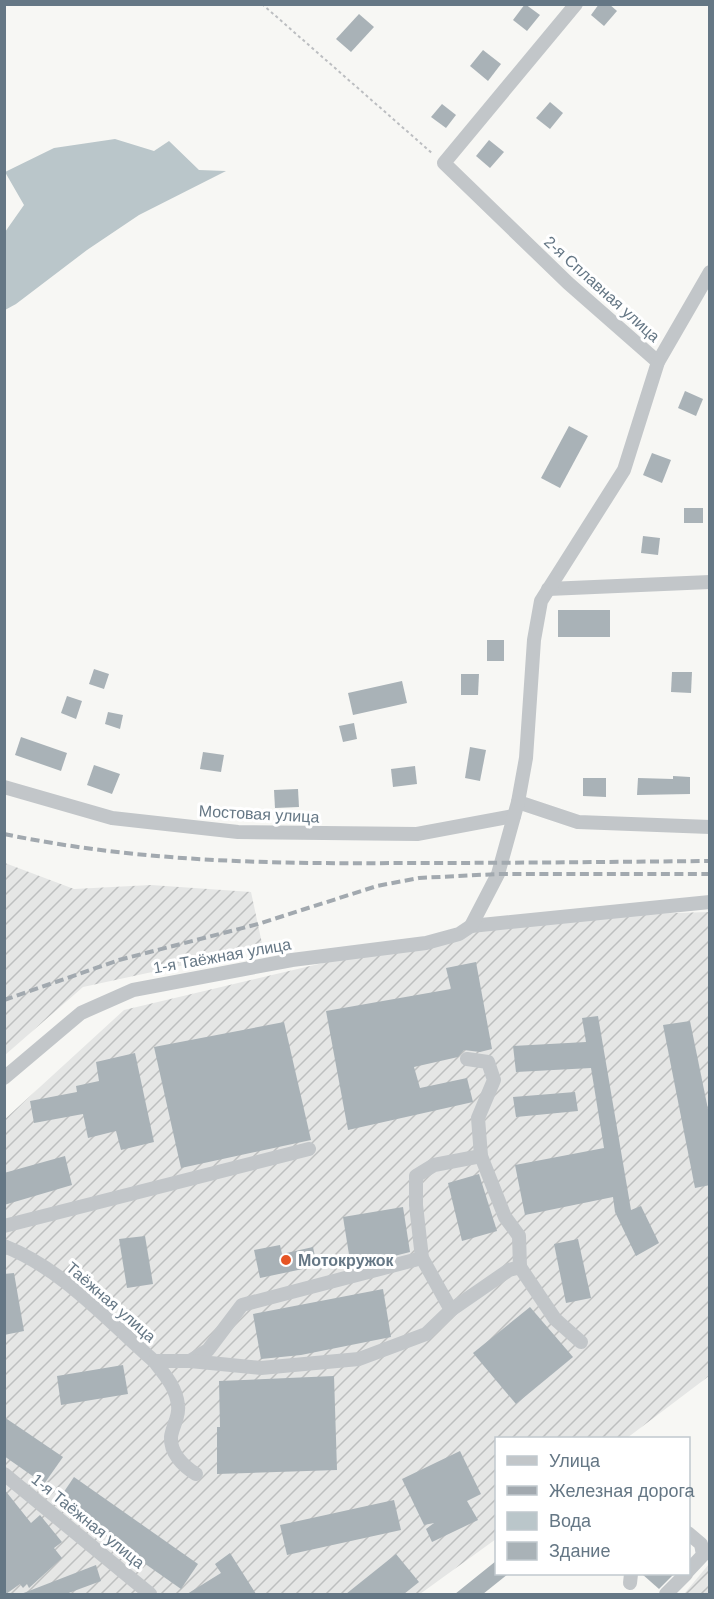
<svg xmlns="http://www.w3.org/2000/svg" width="714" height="1599" font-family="Arial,sans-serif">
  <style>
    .industrial { fill: url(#industrial-furrows) }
    .water { fill: #bac6ca }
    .building { fill: #a9b2b7 }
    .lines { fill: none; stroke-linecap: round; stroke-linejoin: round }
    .path { stroke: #bcbec1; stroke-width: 2; stroke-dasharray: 3 3; stroke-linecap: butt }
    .minor { stroke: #c2c6c9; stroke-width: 14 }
    .rail { stroke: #a2a9af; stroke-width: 4; stroke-dasharray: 9 4.5; stroke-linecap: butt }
    .poi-dot { fill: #e65525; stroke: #fff; stroke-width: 2 }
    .labels { text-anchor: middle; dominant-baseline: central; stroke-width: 6; stroke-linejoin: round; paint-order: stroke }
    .street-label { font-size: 16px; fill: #657785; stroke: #fff }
    .poi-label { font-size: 16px; font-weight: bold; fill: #657785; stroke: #fff; text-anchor: start }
  </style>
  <defs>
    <pattern id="industrial-furrows" width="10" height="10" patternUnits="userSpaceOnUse" patternTransform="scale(1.5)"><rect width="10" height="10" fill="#e5e6e5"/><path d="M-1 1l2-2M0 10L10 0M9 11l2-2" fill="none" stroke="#bdbfbf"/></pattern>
  </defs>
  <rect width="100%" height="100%" fill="#f7f7f4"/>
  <g class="industrial">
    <polygon points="5,863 74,889 151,885 251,892 263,948 83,987 5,1055"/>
    <polygon points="709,912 709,1376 627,1438 496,1438 496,1539 420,1594 5,1594 5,1119 124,1010 514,918"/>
    <polygon points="709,1564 709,1594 684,1594"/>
  </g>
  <polygon class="water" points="115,139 154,151 169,141 199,170 226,171 139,215 87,250 16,304 5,310 5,232 24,205 5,172 54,148"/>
  <g class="building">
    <polygon points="525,4 540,15 527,31 513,20"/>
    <polygon points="599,4 609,4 617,11 604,26 591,15"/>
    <polygon points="359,14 374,27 351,52 336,39"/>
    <polygon points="483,50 501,64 488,81 470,66"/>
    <polygon points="550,102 563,113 550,129 536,118"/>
    <polygon points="442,104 456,115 446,128 431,117"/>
    <polygon points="489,140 504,152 490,168 476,156"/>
    <polygon points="685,391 703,399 696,416 678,408"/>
    <polygon points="569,426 588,436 560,488 541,478"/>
    <polygon points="652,453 671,460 662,483 643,475"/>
    <rect x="684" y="508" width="19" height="15"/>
    <polygon points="643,536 660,538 658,555 641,553"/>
    <rect x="558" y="610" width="52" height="27"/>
    <rect x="487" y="640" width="17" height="21"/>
    <polygon points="94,669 109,674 104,689 89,684"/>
    <polygon points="672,672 692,672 691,693 671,692"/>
    <polygon points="461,674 479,674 478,695 461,695"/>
    <polygon points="402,681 407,703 353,715 348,693"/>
    <polygon points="67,696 82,701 76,719 61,713"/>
    <polygon points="108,712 123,715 120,729 105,724"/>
    <polygon points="354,723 357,739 343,742 339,726"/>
    <polygon points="21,737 67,753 61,771 15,755"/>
    <polygon points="470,747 486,750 480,781 465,778"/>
    <polygon points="203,752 224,755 221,772 200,769"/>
    <polygon points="94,765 120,774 112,794 87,785"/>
    <polygon points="415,766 417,784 393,787 391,769"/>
    <polygon points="673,776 690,777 690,794 637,795 638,778 673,779"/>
    <polygon points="583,778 606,778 606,797 583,796"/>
    <polygon points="298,789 299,807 275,808 274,790"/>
    <polygon points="476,962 492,1049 480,1052 464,1050 458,1057 414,1067 420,1088 467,1078 473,1102 348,1130 326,1011 451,989 446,968"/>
    <polygon points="598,1016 631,1210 641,1206 659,1243 636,1256 615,1212 613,1197 525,1215 515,1165 604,1148 591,1068 516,1072 513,1046 586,1042 582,1018"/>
    <polygon points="690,1021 710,1119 710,1185 695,1188 663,1025"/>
    <polygon points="284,1022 311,1140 181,1168 154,1047"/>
    <polygon points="135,1053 154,1142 121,1150 116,1131 88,1138 83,1114 34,1123 30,1101 77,1092 76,1086 99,1081 96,1062"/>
    <polygon points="575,1092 578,1111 516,1117 513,1097"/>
    <polygon points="65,1156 72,1185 4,1205 4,1173"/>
    <polygon points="479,1174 497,1231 462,1241 448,1183"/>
    <polygon points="403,1207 410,1252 351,1267 343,1217"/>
    <polygon points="145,1236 153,1284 127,1288 119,1239"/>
    <polygon points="578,1239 591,1298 566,1303 554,1244"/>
    <polygon points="280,1245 282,1254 313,1247 317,1266 260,1278 254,1250"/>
    <polygon points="14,1273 24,1331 4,1335 4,1274"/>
    <polygon points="383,1289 391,1337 301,1355 261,1359 253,1314"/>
    <polygon points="530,1307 573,1357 516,1404 473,1353"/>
    <polygon points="123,1365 128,1394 61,1405 57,1376"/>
    <polygon points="334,1376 337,1470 217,1474 217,1427 220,1427 219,1381"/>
    <polygon points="4,1417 63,1457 44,1484 4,1456"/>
    <polygon points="460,1451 481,1494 467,1501 478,1520 432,1542 426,1529 434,1523 424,1525 402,1479"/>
    <polygon points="74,1477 198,1564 181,1589 57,1502"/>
    <polygon points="4,1489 31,1523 40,1515 62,1542 54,1548 62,1558 29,1588 27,1584 23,1588 20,1584 6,1594"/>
    <polygon points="394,1500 401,1530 287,1555 280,1525"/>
    <polygon points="230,1553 256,1594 187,1594 221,1573 215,1564"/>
    <polygon points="396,1554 419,1582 404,1594 346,1594"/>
    <polygon points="496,1561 496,1574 508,1574 483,1594 455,1594"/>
    <polygon points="96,1565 101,1581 66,1594 21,1594"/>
    <polygon points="642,1574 674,1574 659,1589"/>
  </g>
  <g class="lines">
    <polyline class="path" points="262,4 433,154"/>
    <g class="minor">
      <polyline points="576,4 444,163 568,283 658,362"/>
      <polyline points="548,589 710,582"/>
      <polyline points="4,787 112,818 238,832 417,834 514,816"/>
      <polyline points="518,802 578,822 710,827"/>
      <polyline points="471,926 710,902"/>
      <polyline points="467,1059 488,1062 494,1080 478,1118 481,1156 505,1217 519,1236 520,1267"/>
      <polyline points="4,1078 81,1013 133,990 292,960 426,943 459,934 471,926 498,874 518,802 526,758 534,640 541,601 624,470 658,362 710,272"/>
      <polyline points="4,1226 309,1149"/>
      <path d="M4 1246C63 1269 107 1320 154 1361H190L208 1350 242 1305 422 1258"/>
      <polyline points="451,1310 422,1258 416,1205 416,1176 434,1165 481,1156"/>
      <path d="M154 1361C165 1375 176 1387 178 1405 180 1416 172 1427 171 1437 170 1453 183 1466 196 1474"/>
      <polyline points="190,1361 261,1368 359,1359 426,1334 451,1310 509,1270 520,1267 555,1319 581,1342"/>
      <polyline points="4,1474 150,1594"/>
      <polyline points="688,1533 701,1544 703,1555 688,1571"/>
      <polyline points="630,1583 631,1574"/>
      <polyline points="666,1594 686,1574"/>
    </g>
    <g class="rail">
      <path d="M4 834C139 862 269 864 406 863 507 863 608 862 710 861"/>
      <polyline points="4,1000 119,960 258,924 377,886 419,878 498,874 710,874"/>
      <polyline points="709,1068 710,1068"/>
    </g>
  </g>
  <circle class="poi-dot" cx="286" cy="1260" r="6"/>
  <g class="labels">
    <g class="street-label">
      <text transform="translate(602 289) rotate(42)">2-я Сплавная улица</text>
      <text transform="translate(259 814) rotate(3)">Мостовая улица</text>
      <text transform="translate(222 956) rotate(-10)">1-я Таёжная улица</text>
      <text transform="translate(111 1302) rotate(41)">Таёжная улица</text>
      <text transform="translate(88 1521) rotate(39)">1-я Таёжная улица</text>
    </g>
    <g class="poi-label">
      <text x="298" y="1260">Мотокружок</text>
    </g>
  </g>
  <rect width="714" height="1599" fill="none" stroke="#657785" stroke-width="12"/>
  <rect x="495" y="1437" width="195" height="138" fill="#ffffff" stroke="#c1c9ce" stroke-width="1.5"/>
  <rect x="507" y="1456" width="30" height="9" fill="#c2c6c9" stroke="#c1c9ce" stroke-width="1.5"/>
  <text x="549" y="1467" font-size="18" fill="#657785">Улица</text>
  <rect x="507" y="1486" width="30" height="9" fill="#a2a9af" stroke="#c1c9ce" stroke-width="1.5"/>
  <text x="549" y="1497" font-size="18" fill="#657785">Железная дорога</text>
  <rect x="507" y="1512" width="30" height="18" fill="#bac6ca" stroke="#c1c9ce" stroke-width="1.5"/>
  <text x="549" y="1527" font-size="18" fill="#657785">Вода</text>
  <rect x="507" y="1542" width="30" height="18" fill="#a9b2b7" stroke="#c1c9ce" stroke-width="1.5"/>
  <text x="549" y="1557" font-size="18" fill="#657785">Здание</text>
</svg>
